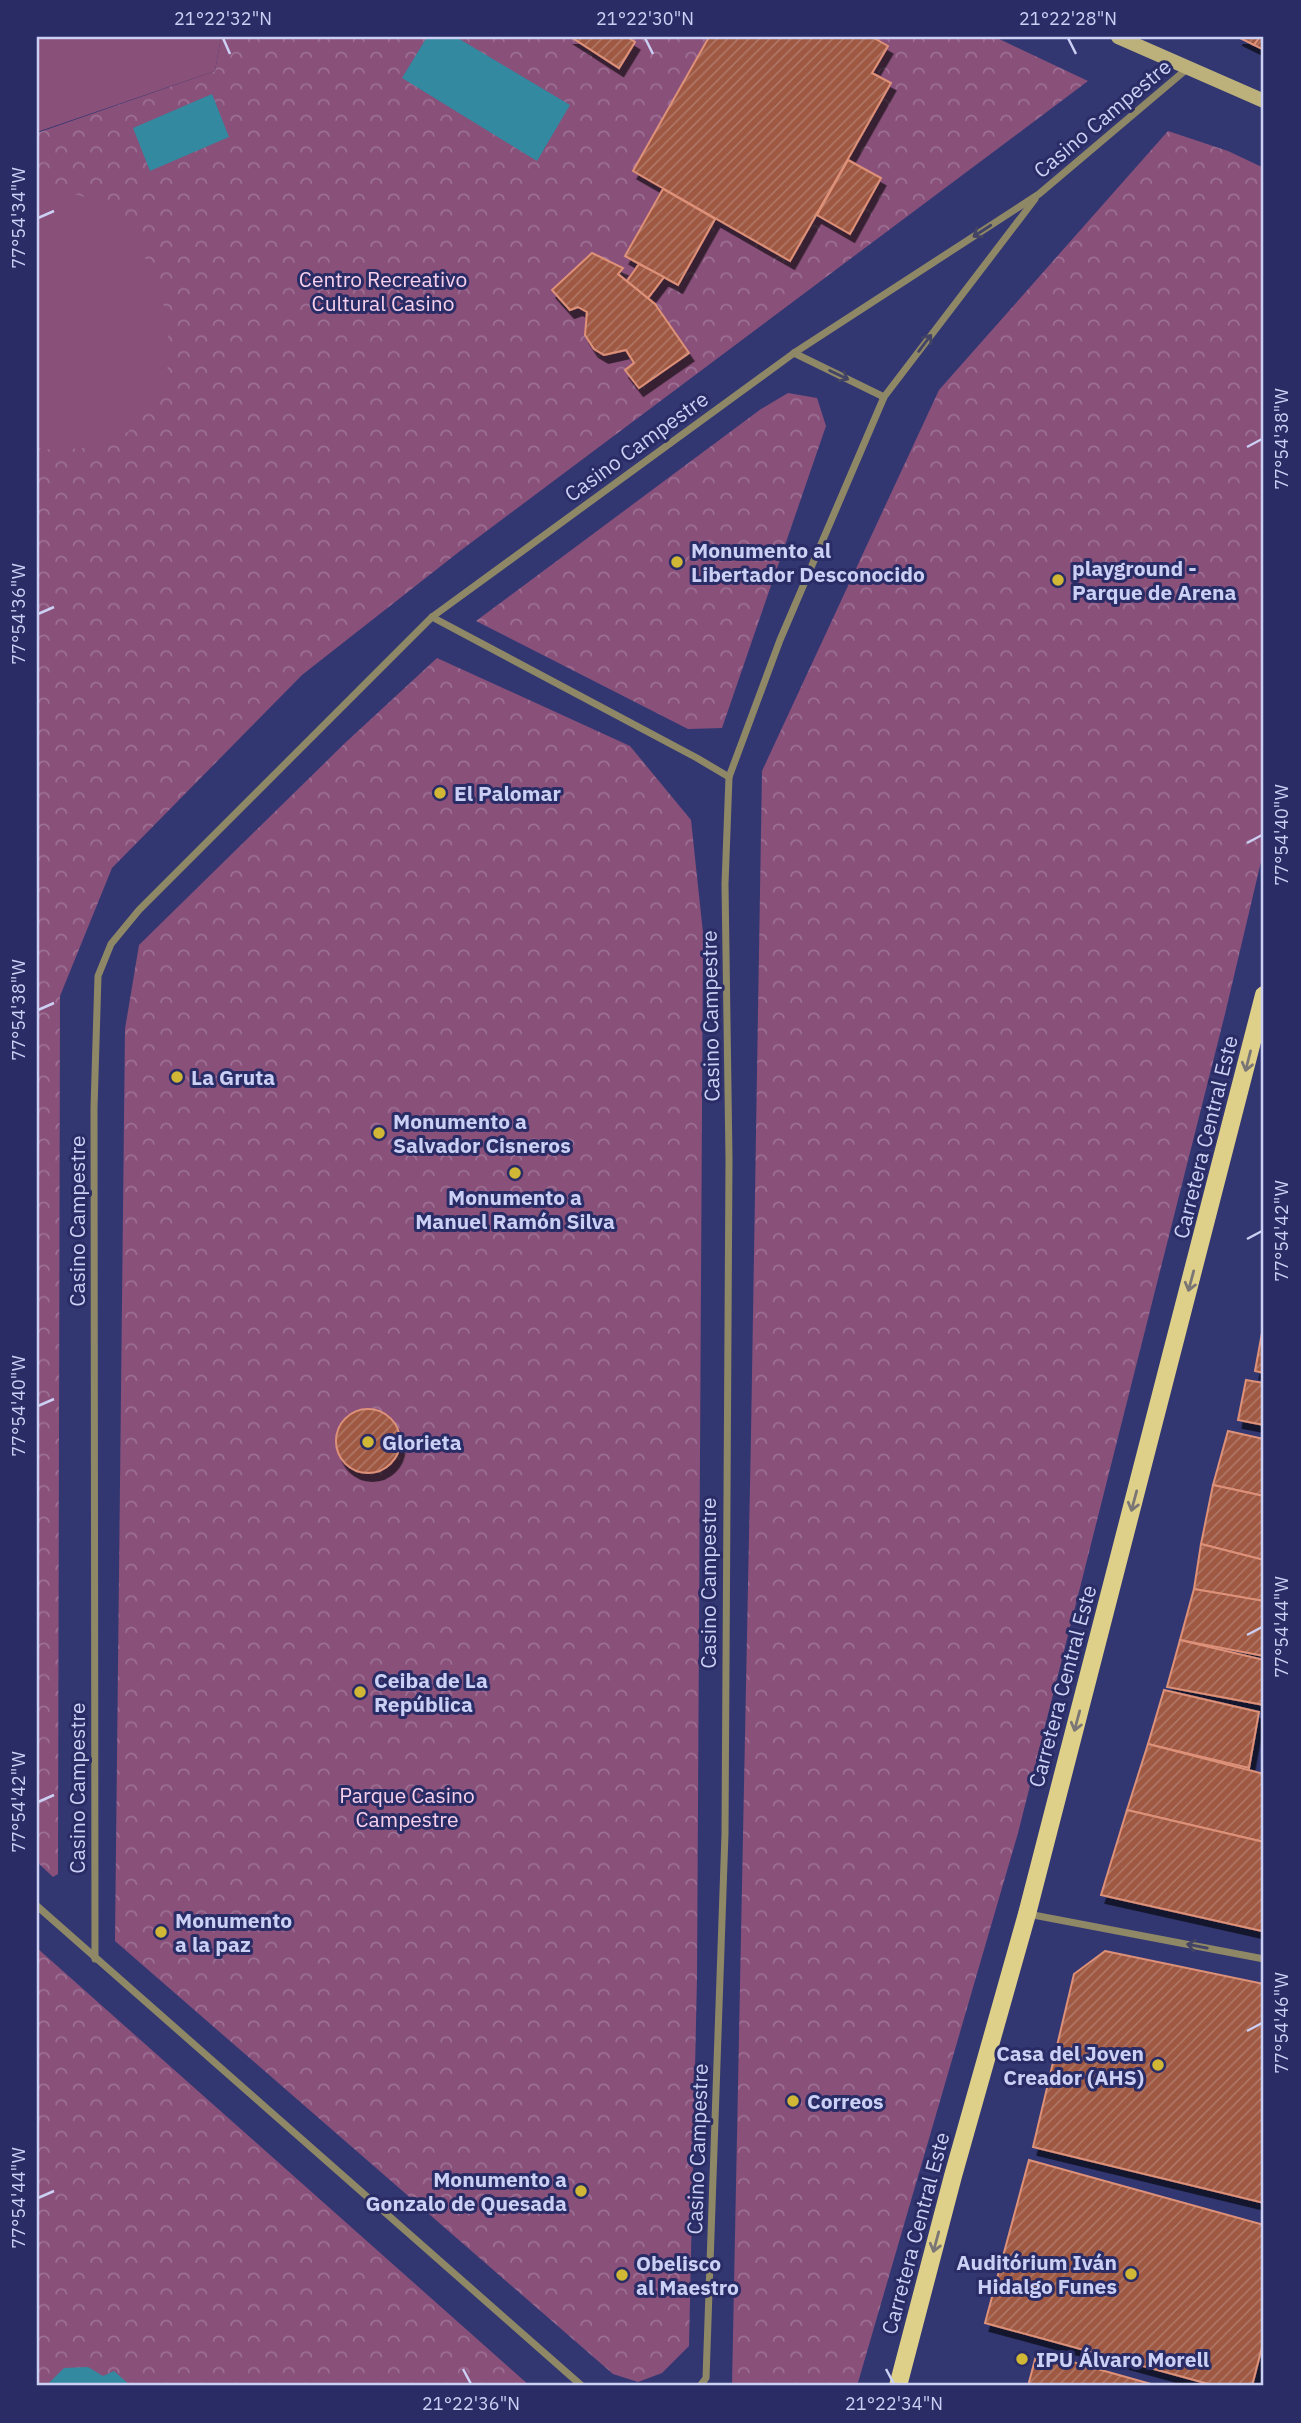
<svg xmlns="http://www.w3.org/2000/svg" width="1301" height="2423" font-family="'IBM Plex Sans',sans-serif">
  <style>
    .park { fill: url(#park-crowns) }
    .pitch { fill: #89507a }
    .water { fill: #33899f }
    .building { fill: url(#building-hatch); stroke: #dd9179; stroke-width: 2; filter: url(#shadow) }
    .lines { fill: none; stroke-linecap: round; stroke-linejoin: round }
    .street { stroke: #8f8866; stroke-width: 7 }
    .secondary { stroke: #bcb17a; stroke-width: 14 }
    .primary { stroke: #dfd089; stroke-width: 18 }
    .oneway { stroke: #434366 }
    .oneway2 { stroke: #7b7676 }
    .ticks { fill: none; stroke: #cbd0f4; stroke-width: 2.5 }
    .poi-dot { fill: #d0b736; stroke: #2a2c66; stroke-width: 2.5 }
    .labels { text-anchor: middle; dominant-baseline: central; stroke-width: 6; stroke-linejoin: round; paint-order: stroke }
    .street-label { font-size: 21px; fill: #cbd0f4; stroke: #2a2c66 }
    .park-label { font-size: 21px; fill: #f8d0eb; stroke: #2a2c66 }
    .poi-label { font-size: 21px; font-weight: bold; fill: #cbd0f4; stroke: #2a2c66; text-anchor: start }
    .neatline { fill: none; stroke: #cbd0f4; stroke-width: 2.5 }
    .ticks-label { font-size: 18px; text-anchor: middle; fill: #cbd0f4 }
  </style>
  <defs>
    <pattern id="park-crowns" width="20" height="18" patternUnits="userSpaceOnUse" patternTransform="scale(1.75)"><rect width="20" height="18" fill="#89507a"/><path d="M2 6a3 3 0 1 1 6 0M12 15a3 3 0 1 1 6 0" fill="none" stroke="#9d7094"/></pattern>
    <pattern id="building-hatch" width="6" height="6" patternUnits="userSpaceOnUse" patternTransform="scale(1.75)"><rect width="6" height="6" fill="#9f5842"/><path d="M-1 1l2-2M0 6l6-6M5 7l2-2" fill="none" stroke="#af7767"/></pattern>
    <filter id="shadow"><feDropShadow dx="4.5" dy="8" stdDeviation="0" flood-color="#0009"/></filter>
  </defs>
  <rect width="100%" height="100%" fill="#333771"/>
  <g class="park">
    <polygon points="221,37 995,37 1088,81 460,551 302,675 112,868 60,996 58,1874 53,1877 37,1862 37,133 215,71"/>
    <polygon points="1168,131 1228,151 1264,168 1264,849 1225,1014 1018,1833 857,2386 732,2386 751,1436 762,771 939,390"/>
    <polygon points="788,393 817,398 826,426 722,728 688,729 476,621 761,409"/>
    <polygon points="437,658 630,746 691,820 703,933 697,1977 689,2346 662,2373 638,2382 613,2374 115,1941 125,1029 139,945 344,744"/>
    <polygon points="37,1948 91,1996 530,2386 37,2386"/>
  </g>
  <g class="pitch">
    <polygon points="37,37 221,37 215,71 37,132"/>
    <polygon points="43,184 97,201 140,247 162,294 170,350 165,387 128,432 84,448 56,450 37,448 37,185"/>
  </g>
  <g class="water">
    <polygon points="427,37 456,37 570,105 537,161 402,78"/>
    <polygon points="212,94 229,137 150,171 133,128"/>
    <polygon points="88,2367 103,2376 114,2371 131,2386 46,2386 64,2368"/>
  </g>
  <g class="building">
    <polygon points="571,37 627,37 635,42 619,68"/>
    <polygon points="709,37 872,37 888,46 872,73 891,83 790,261 633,171"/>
    <polygon points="1238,37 1260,37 1254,45"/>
    <polygon points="1260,37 1264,37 1264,50 1254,45"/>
    <polygon points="848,160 881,178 850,234 817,215"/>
    <polygon points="663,189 715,219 678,285 625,256"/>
    <polygon points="592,253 623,268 618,274 655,304 689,353 639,388 625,370 634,363 626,350 604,355 594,349 585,335 587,312 578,307 570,310 552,290"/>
    <polygon points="639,264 664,277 648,298 627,281"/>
    <polygon points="1264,1322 1264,1373 1255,1371"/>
    <polygon points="1246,1380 1264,1383 1264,1425 1238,1420"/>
    <circle cx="368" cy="1441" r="32"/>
    <polygon points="1228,1431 1264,1439 1264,1496 1213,1485"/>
    <polygon points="1213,1485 1264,1496 1264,1560 1201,1544"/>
    <polygon points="1201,1544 1264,1560 1264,1601 1194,1589"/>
    <polygon points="1194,1589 1264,1601 1264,1656 1180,1640"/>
    <polygon points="1180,1640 1264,1660 1264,1705 1167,1687"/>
    <polygon points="1164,1690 1259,1712 1249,1768 1148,1744"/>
    <polygon points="1148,1744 1264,1774 1264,1842 1127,1810"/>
    <polygon points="1127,1810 1264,1842 1264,1920 1262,1931 1101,1895"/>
    <polygon points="1105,1951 1264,1984 1264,2203 1033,2147 1074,1974"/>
    <polygon points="1029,2160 1264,2225 1264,2339 1252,2386 1216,2386 985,2323"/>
    <polygon points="1037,2352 1158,2386 1028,2386"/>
  </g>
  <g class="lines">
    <g class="street">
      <polyline points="794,353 884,397"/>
      <polyline points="432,617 697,758 729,777"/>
      <polyline points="37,1906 582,2386"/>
      <polyline points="1028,1914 1264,1959"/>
      <polyline points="95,1959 94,1108 98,976 111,944 139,910 432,617 794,353 1039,194 1188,68"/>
      <polyline points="700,2386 706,2378 725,1834 729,1159 725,884 729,777 780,640 884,397 1035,199"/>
    </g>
    <polyline class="secondary" points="1118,37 1264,101"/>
    <polyline class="primary" points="898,2386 953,2176 1027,1914 1264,995"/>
  </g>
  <defs><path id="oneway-shaft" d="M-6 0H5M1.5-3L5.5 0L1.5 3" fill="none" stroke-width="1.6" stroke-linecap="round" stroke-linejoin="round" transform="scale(1.75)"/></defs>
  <g class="oneway">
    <use href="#oneway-shaft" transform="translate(982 231) rotate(147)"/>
    <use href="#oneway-shaft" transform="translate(925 343) rotate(-53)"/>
    <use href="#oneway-shaft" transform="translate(839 375) rotate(26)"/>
    <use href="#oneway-shaft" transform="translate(1197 1946) rotate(-169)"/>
  </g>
  <g class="oneway2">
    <use href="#oneway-shaft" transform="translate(1248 1061) rotate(104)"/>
    <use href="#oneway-shaft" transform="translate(1191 1281) rotate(105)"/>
    <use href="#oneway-shaft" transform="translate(1134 1501) rotate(105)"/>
    <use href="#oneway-shaft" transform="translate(1077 1721) rotate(105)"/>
    <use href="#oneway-shaft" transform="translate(936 2242) rotate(105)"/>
  </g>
  <path class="ticks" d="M223 38 230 54M645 38 653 54M1068 38 1076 54M38 218 54 211M1247 447 1262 439M38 614 54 607M1247 843 1262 835M38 1010 54 1003M1247 1239 1262 1231M38 1406 54 1399M1247 1635 1262 1627M38 1802 54 1795M1247 2031 1262 2023M38 2198 54 2191M463 2369 471 2384M886 2369 894 2384"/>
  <g class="poi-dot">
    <circle cx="677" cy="562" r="7"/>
    <circle cx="1058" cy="580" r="7"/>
    <circle cx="440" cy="793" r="7"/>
    <circle cx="177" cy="1077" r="7"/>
    <circle cx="379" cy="1133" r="7"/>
    <circle cx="515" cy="1173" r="7"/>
    <circle cx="368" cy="1442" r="7"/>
    <circle cx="360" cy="1692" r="7"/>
    <circle cx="161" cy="1932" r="7"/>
    <circle cx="1158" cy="2065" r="7"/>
    <circle cx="793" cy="2101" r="7"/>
    <circle cx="581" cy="2191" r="7"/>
    <circle cx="1131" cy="2274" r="7"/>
    <circle cx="622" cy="2275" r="7"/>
    <circle cx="1022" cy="2359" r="7"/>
  </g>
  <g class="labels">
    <g class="street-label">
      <text transform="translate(1102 118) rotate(-40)">Casino Campestre</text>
      <text transform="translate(636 446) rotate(-36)">Casino Campestre</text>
      <text transform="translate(710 1016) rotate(-91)">Casino Campestre</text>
      <text transform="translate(1205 1137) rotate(-76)">Carretera Central Este</text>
      <text transform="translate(77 1221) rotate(-90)">Casino Campestre</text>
      <text transform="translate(708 1583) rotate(-90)">Casino Campestre</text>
      <text transform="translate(1062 1686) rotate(-75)">Carretera Central Este</text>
      <text transform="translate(77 1788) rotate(-90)">Casino Campestre</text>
      <text transform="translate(697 2149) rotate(-88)">Casino Campestre</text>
      <text transform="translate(915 2233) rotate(-75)">Carretera Central Este</text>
    </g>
    <g class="park-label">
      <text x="383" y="279">Centro Recreativo<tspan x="383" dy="24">Cultural Casino</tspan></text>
      <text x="407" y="1795">Parque Casino<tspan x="407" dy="24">Campestre</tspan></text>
    </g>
    <g class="poi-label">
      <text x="691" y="550">Monumento al<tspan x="691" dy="24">Libertador Desconocido</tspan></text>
      <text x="1072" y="568">playground -<tspan x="1072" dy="24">Parque de Arena</tspan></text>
      <text x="454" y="793">El Palomar</text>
      <text x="191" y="1077">La Gruta</text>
      <text x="393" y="1121">Monumento a<tspan x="393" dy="24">Salvador Cisneros</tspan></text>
      <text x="515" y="1197" text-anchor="middle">Monumento a<tspan x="515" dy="24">Manuel Ramón Silva</tspan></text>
      <text x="382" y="1442">Glorieta</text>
      <text x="374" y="1680">Ceiba de La<tspan x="374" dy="24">República</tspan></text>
      <text x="175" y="1920">Monumento<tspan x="175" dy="24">a la paz</tspan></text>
      <text x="1144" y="2053" text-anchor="end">Casa del Joven<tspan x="1144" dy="24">Creador (AHS)</tspan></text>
      <text x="807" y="2101">Correos</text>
      <text x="567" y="2179" text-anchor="end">Monumento a<tspan x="567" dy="24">Gonzalo de Quesada</tspan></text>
      <text x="1117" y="2262" text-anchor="end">Auditórium Iván<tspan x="1117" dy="24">Hidalgo Funes</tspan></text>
      <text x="636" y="2263">Obelisco<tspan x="636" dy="24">al Maestro</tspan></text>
      <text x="1036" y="2359">IPU Álvaro Morell</text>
    </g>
  </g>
  <rect width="1301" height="2423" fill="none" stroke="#2a2c66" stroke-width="77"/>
  <rect x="38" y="38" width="1224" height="2346" class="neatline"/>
  <g class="ticks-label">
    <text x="223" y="25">21°22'32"N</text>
    <text x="645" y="25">21°22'30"N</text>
    <text x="1068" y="25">21°22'28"N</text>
    <text transform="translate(19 218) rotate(-90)" y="6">77°54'34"W</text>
    <text transform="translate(1282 439) rotate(-90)" y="6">77°54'38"W</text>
    <text transform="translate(19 614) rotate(-90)" y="6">77°54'36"W</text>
    <text transform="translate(1282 835) rotate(-90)" y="6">77°54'40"W</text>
    <text transform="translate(19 1010) rotate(-90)" y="6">77°54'38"W</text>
    <text transform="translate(1282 1231) rotate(-90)" y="6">77°54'42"W</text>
    <text transform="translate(19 1406) rotate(-90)" y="6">77°54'40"W</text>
    <text transform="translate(1282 1627) rotate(-90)" y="6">77°54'44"W</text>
    <text transform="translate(19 1802) rotate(-90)" y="6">77°54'42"W</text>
    <text transform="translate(1282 2023) rotate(-90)" y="6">77°54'46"W</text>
    <text transform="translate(19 2198) rotate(-90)" y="6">77°54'44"W</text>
    <text x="471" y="2410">21°22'36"N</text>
    <text x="894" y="2410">21°22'34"N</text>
  </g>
</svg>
